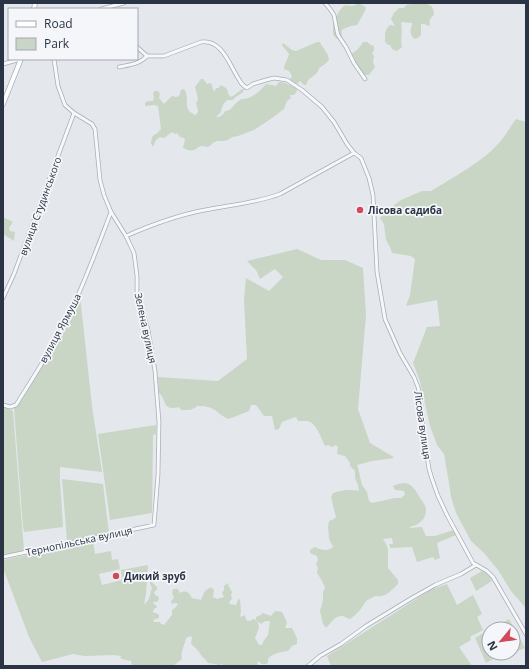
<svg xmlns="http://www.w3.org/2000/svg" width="529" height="669" font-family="'Open Sans',sans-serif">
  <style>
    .green { fill: #c9d6c5 }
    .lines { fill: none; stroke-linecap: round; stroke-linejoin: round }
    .street-casing { stroke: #a9aeb7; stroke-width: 4.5 }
    .secondary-casing { stroke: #a9aeb7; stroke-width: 5.5 }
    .street { stroke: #f7f8fa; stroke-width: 3 }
    .secondary { stroke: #fff; stroke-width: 4 }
    .poi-dot { fill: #d1495b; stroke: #f4f6f9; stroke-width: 1.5 }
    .labels { text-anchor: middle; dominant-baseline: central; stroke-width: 3.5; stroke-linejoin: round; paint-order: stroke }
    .street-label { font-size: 10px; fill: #2b3445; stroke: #f4f6f9 }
    .poi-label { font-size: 10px; font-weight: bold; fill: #2b3445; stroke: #f4f6f9; text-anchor: start }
  </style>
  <rect width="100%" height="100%" fill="#e4e7ec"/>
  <g class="green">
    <path d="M359 3 364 6 366 8 365 11 357 25C354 25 344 28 342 30 341 32 342 34 342 36L340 39H337L333 35C333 32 333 28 333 25 334 21 340 8 344 6 350 4 350 9 359 3Z"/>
    <path d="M413 3C423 4 434 1 434 15 430 18 429 20 430 25L429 26 424 24H421V35L416 39 413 38C410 33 410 30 412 25V23L402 22 401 23C403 31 400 39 402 47L397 51 392 49 390 45H388L385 42C385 35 384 30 390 25L395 26 391 19 394 13 399 8H404L406 5 411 4Z"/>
    <path d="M317 42H320C323 50 328 51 329 60L325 64 319 68 317 73 308 80 306 85H304L300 81 297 84 293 82 290 79 292 76 289 71 284 69C284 64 288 59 289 54L282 45 283 43 292 50 296 51Z"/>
    <path d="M363 42H367L371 45 374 46V50L372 54 374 56 373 62 375 67 369 75H364L355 62 354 57 351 55C353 52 354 52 357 50 359 48 361 45 363 42Z"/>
    <path d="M201 79H203L207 84 210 83 212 85 213 90 215 91 216 88H219L220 85C225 87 228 88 228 94L231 97C236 95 239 90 245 88 243 95 236 95 233 100 231 100 229 100 228 100 224 101 221 109 221 112L216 117C221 117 223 115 225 111 231 111 233 106 237 102 238 101 240 100 242 99 251 100 260 91 266 84L276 86 279 82C285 82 291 86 296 88L297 91 294 95H290L291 98 287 101 284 109 272 118 254 130 238 136 232 137 228 140 223 141H217L213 143 211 145 208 147 202 146 198 147C194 152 189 151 183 148L185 140 184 138 180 137 177 133 175 134 172 132 164 138 160 137 156 140 153 147 151 143 152 137 155 134H157L159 131 161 129 158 106 154 105 145 106V103L148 101H153L154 98 153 93 155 91H158L160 94 159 98 164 104 172 96 176 97 179 96 181 90 184 89C191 99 181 109 195 115L197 114 198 111 196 103C200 99 196 93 195 87Z"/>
    <path d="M516 119 526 122V610L524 606 511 591 498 570 484 553 471 541 456 513 451 497 449 483 444 454 437 445 430 426 420 381 413 363 427 327 440 326 437 300 406 306 410 295 415 259 411 256 392 253 390 247 386 240 384 224 380 218 389 209 401 200 422 191H431C452 178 482 162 498 144 505 137 510 127 516 119Z"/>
    <polygon points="3,217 13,222 9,228 10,231 15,232 14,241 3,234"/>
    <path d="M297 249 321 260H345L363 268 366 315 358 409 370 443 392 456 394 458 372 461 357 465 358 467 362 485 367 492 369 501 372 503 395 498H401L405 495 404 491 395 490 393 486C397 484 401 483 405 483 412 484 416 491 419 496 421 500 426 505 426 510 426 520 418 525 410 527V528L422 527 426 536H435L454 530 456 535 437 543 440 558 435 560 433 557 417 562 412 547 390 548 389 544H393L392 538 383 539 387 546 388 550V568L398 580V584C391 591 385 598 375 596L366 601 360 610 354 616 350 619C347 618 345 617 343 616 335 615 331 623 326 628L323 624 320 611 323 600V593L325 587 321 579 317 573 318 568 316 564 318 560 317 556 310 553V550L315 547C321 550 327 552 333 547L329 539 328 527 329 521 334 519 336 517 331 497 333 493C342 490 350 489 359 491L358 485 355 478V471L350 466V463L345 456 337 454 338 447 336 445 332 447 328 445 325 446C321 438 317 424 308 421 306 421 302 421 298 421L296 417 290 419 282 422 279 429 275 430 272 416H264L256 405H251L249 411 234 417 228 419C215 412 214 405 197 406 191 411 188 410 181 410L179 407C161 411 168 401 159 393L158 377 218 381 247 359 244 300 246 278 269 291 283 277 275 269 260 279 256 270 247 261Z"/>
    <polygon points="78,296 80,296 92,406 102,472 60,467 60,479 63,527 24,532 23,527 14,408 17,406 63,330"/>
    <polygon points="3,406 10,409 13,411 24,551 3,555"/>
    <polygon points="156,425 156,434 153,435 152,513 110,520 98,434"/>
    <polygon points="62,479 103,484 109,533 67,541"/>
    <path d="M93 541 95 554 111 551 112 560 118 559 120 569 99 574 102 585 122 580 121 570 148 565 146 593 144 605 149 599 151 591 152 588 150 584V582L151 581 157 587V590L155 591 154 593 156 596H158L159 599 157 602H153L154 604 157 606V607L154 609 153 612 154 613H156L159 615V618L153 620 154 622H160L161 624 164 625 172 615V610L175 608 178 604 176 603 172 604 171 601 174 598 172 593 173 589H178L180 593C186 590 189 592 192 598L201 600C204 592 204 591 211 587L214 590 213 597 217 599 224 597 222 593 224 590V586L227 583 232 592 231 595 232 599 229 602 230 604 236 605 238 600 240 599C240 604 242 611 240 615L241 617 245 615C246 622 248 622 254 619L258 622 259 628 255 638 259 645H262L263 642 268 635 270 621H265L261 624 256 620V617L261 615 263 613 271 616 275 611 282 612 287 622 285 628H292L297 638V644L292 646 288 651C284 651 270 654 268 659 268 660 268 661 268 663L266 664H262L258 661 257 664 260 666H224L222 664 219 665 208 663C206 659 203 658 201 655 198 650 196 648 191 644L192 638 191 636 186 638C185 645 180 652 182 659L173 666H132L131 661 122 659 120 657 122 656 113 655 85 656 73 654 42 662 29 637 3 568V560Z"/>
    <polygon points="482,571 489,575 492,581 476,591 470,578"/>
    <polygon points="447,584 457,605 473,595 482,614 477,617 483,630 470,637 471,640 459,647 472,666 331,666 327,656 432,589"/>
    <polygon points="509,619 525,648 515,652 513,649 513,629 492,629"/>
    <polygon points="489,630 489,653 502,653 503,654 486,663 475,638"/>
  </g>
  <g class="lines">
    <defs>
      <g id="street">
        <polyline points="325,3 330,9 334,15 337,31 338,35 346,47 354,63 365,79"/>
        <polyline points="101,9 124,3"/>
        <path d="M137 47 147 56H164L201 42C223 39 230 67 240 81 241 84 244 86 247 88L253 84 266 80 274 78 287 80 302 90 322 107 334 122 347 144 354 153 361 158 369 178 373 195 377 272 385 319 400 353 414 377 418 387 420 395 424 436 429 469 432 479 438 496 447 515 473 563 487 571 493 577 526 634"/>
        <polyline points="3,64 21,59"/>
        <path d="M119 67C129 65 140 64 147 56"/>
        <path d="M126 236C151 225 178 215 205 210 230 205 256 203 280 194L354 153"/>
        <polyline points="3,298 14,274 74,113"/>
        <path d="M3 405 10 407 16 405C34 376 54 346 69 315 85 282 98 246 111 212"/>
        <polyline points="3,557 154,525 158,475 159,422 155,371 148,330 137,293 137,276 134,253 126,236 111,212 104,195 100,180 95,129 92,124 74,113 65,105 58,86 54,59"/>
        <polyline points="308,666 320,656 341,644 366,626 412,598 435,585 461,574 476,565"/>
      </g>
      <g id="secondary">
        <polyline points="34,9 35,3"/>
        <polyline points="3,104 21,59"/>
      </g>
    </defs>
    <use href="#street" class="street-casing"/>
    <use href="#secondary" class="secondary-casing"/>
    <use href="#street" class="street"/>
    <use href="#secondary" class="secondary"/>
  </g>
  <g class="poi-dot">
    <circle cx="360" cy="210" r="4"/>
    <circle cx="116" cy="576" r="4"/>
  </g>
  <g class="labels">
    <g class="street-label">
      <text transform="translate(40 206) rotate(-70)">вулиця Студинського</text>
      <text transform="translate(60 328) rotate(-62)">вулиця Ярмуша</text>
      <text transform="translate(146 328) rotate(78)">Зелена вулиця</text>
      <text transform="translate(423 425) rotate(82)">Лісова вулиця</text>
      <text transform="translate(79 541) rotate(-12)">Тернопільська вулиця</text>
    </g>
    <g class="poi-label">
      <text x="368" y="210">Лісова садиба</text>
      <text x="124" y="576">Дикий зруб</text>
    </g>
  </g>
  <rect width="529" height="669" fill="none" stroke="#2b3445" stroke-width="8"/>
  <rect x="8" y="8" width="130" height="52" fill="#f4f6f9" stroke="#a4a8b1"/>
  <rect x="16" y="21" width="20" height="6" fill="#ffffff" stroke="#a4a8b1"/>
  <text x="44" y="28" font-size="12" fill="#2b3445">Road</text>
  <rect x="16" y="38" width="20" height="12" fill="#c9d6c5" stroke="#a4a8b1"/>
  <text x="44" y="48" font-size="12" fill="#2b3445">Park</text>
  <g transform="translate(501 641) rotate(241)"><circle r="19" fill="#f4f6f9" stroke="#a4a8b1"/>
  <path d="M0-3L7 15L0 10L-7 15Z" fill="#d1495b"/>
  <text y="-6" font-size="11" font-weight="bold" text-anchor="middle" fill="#2b3445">N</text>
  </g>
</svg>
